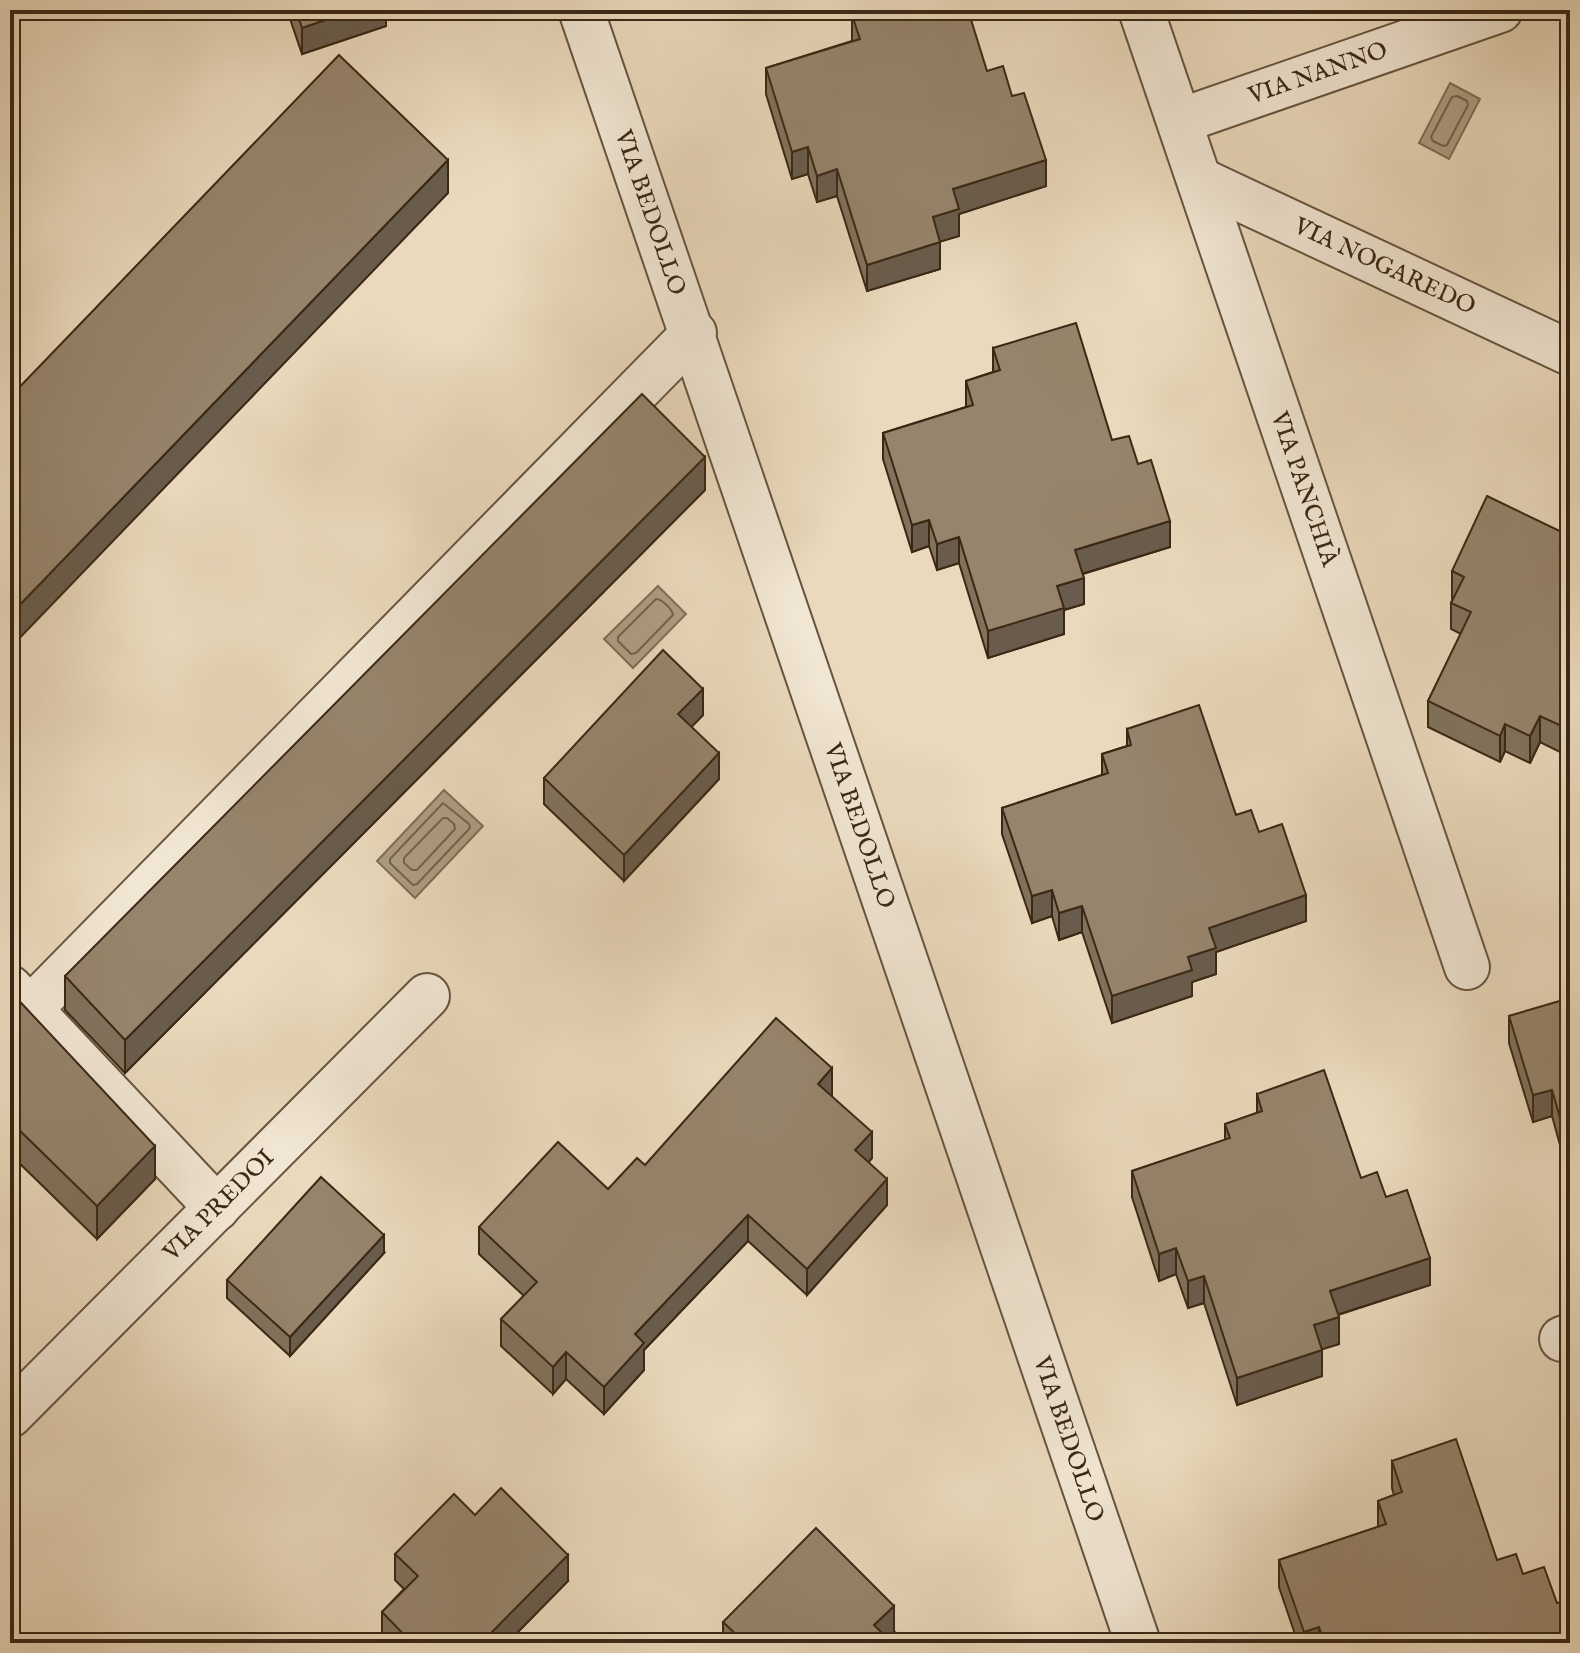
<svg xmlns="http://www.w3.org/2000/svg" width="1580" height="1653" font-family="'IM FELL English',serif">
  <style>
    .water { fill: #ae9d83; stroke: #806e57; stroke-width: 2 }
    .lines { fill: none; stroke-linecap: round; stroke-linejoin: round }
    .shore { stroke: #74624c; stroke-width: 2 }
    .minor-casing { stroke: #66543f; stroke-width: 48 }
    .minor { stroke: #f1e6d3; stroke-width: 44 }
    .wall { fill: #81725d; stroke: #3a2815; stroke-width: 2 }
    .shaded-wall { fill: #695c4c; stroke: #3a2815; stroke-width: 2 }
    .building { fill: #96846c; stroke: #3a2815; stroke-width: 2 }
    .labels { text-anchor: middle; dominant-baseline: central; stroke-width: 6; stroke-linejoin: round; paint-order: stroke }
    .street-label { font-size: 24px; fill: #3a2815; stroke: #f1e6d3 }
  </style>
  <rect width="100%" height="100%" fill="#ead9bc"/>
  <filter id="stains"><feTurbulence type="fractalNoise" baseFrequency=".0025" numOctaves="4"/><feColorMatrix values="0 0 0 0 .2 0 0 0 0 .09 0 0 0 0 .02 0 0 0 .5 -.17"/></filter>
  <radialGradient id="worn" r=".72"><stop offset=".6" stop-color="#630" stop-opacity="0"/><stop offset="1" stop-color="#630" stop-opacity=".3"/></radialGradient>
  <g class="water">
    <polygon points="1450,83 1480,99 1449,159 1419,143"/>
    <polygon points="658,586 686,614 633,668 604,639"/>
    <polygon points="444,790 483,826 415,898 377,861"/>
  </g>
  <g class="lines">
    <g class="shore">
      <polygon points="1457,96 1467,101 1468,105 1447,145 1443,146 1433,141 1431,137 1452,97"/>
      <path d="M656 599C662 599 672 609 673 615L636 653 631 654 618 641V637Z"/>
      <polygon points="443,803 469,824 470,828 417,884 413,885 390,863 390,859"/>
      <polygon points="443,818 447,818 454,824 455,829 417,870 412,870 404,863 404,858"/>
    </g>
    <defs>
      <g id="minor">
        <path id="s1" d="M581 10 1138 1643"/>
        <path id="s2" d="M1141 10 1467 967"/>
        <path id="s3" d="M1180 121 1500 10"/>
        <path id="s4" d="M1200 180 1570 353"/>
        <polyline points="10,988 217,1208"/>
        <polyline points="30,1009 694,333"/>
        <polyline points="1562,1339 1570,1336"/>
        <path id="s5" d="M10 1415 427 996"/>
      </g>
    </defs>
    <use href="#minor" class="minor-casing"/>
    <use href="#minor" class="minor"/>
  </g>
  <g class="wall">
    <polygon points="287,10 386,10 386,26 302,54"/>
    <polygon points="852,15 987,71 1012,96 1046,186 959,214 959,236 940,241 940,269 867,291 837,196 817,202 808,174 792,179 766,94 766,68 852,41"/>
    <polygon points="993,348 1112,440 1138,464 1170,547 1083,574 1084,604 1064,610 1064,634 988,658 959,563 937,570 929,546 912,552 883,459 883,433 966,407 966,381 993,372"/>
    <polygon points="705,490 125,1073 65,1010 65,976"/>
    <polygon points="1570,536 1570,757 1540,742 1530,763 1505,751 1500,762 1428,727 1428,701 1461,634 1451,629 1451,603 1453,598 1452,598 1452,571"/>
    <polygon points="703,715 691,727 719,779 624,881 544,804 544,778"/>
    <polygon points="1127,729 1259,832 1306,921 1216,952 1216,974 1192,982 1192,996 1112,1023 1082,932 1059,940 1052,916 1032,923 1002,834 1002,808 1102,775 1102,754 1127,746"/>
    <polygon points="10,991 155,1179 97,1239 10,1154"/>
    <polygon points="1570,998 1560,1145 1552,1116 1533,1122 1509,1043 1509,1016"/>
    <polygon points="1257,1094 1361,1178 1386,1197 1430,1285 1338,1315 1339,1344 1322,1349 1322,1376 1237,1405 1204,1303 1188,1308 1176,1274 1159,1281 1132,1197 1132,1171 1225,1140 1225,1124 1257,1113"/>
    <polygon points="831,1095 872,1158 869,1162 887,1205 807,1295 748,1241 644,1350 644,1370 604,1414 566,1379 553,1394 501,1346 501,1319 524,1296 479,1254 479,1227 608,1189 645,1165 832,1095"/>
    <polygon points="384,1253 290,1356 227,1298 227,1280"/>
    <polygon points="1392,1461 1497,1560 1523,1574 1570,1643 1298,1643 1279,1587 1279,1560 1378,1527 1378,1501 1394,1495 1392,1488"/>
    <polygon points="475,1515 568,1581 507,1643 386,1643 382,1638 382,1612 404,1589 395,1580 395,1554"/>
    <polygon points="723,1622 894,1632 887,1638 892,1643 723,1643"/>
  </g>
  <g class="shaded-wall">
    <polygon points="354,10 386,10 386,26 302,54 302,28"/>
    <polygon points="808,147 808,174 792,179 792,152"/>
    <polygon points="448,160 448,193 10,648 10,615"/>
    <polygon points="1046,160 1046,186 959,214 959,236 933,244 933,217 953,189"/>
    <polygon points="837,169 837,196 817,202 817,176"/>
    <polygon points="940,242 940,269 867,291 867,265"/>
    <polygon points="705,457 705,490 125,1073 125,1040"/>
    <polygon points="929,520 929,546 912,552 912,525"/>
    <polygon points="1170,521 1170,547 1075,576 1075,550"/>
    <polygon points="959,537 959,563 937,570 937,544"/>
    <polygon points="1084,578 1084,604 1064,610 1064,634 988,658 988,631 1057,586"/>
    <polygon points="703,689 703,715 678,741 678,714"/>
    <polygon points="1540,716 1540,742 1530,763 1530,736"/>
    <polygon points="1505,724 1505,751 1500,762 1500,736"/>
    <polygon points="719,753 719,779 624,881 624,855"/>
    <polygon points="1052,890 1052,916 1032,923 1032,896"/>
    <polygon points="1306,895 1306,921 1216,952 1216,974 1192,982 1192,996 1112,1023 1112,996 1188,957 1209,928"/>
    <polygon points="1082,906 1082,932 1059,940 1059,913"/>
    <polygon points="832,1068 832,1095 818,1110 818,1084"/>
    <polygon points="1552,1090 1552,1116 1533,1122 1533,1095"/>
    <polygon points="1570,1115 1570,1142 1560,1145 1560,1118"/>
    <polygon points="872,1132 872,1158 855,1177 855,1150"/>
    <polygon points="155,1146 155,1179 97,1239 97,1206"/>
    <polygon points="887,1179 887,1205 807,1295 807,1269"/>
    <polygon points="748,1215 748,1241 644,1350 644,1370 604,1414 604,1387 635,1334"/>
    <polygon points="384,1235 384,1253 290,1356 290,1337"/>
    <polygon points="1176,1248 1176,1274 1159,1281 1159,1254"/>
    <polygon points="1430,1258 1430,1285 1330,1317 1330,1291"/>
    <polygon points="1204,1276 1204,1303 1188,1308 1188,1281"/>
    <polygon points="1339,1317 1339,1344 1314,1352 1314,1325"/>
    <polygon points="1322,1350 1322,1376 1237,1405 1237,1378"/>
    <polygon points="566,1352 566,1379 553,1394 553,1367"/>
    <polygon points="568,1555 568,1581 507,1643 481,1643"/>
    <polygon points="894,1606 894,1632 883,1643 874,1625"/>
    <polygon points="1319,1627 1319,1643 1304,1643 1304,1632"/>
  </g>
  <g class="building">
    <polygon points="296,10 354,10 302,28"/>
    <polygon points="870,10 968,10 987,71 1003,66 1012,96 1024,93 1046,160 953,189 959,209 933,217 940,242 867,265 837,169 817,176 808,147 792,152 766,68 860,39 852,15"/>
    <polygon points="339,55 448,160 10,615 10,397"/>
    <polygon points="1076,323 1112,440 1129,436 1138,464 1151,460 1170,521 1075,550 1084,578 1057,586 1064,608 988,631 959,537 937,544 929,520 912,525 883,433 973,405 966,381 1000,370 993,348"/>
    <polygon points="642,394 705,457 125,1040 65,976"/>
    <polygon points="1487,496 1570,536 1570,730 1540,716 1530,736 1505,724 1500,736 1428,701 1471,612 1451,603 1464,577 1452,571"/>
    <polygon points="663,650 703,689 678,714 719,753 624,855 544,778"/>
    <polygon points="1199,705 1236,815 1251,810 1259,832 1282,824 1306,895 1209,928 1216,948 1188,957 1192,970 1112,996 1082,906 1059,913 1052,890 1032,896 1002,808 1108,773 1102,754 1131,745 1127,729"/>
    <polygon points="10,991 155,1146 97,1206 10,1121"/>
    <polygon points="1570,998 1570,1115 1560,1118 1552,1090 1533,1095 1509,1016"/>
    <polygon points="776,1018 832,1068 818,1084 872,1132 855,1150 887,1179 807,1269 748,1215 635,1334 644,1343 604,1387 566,1352 553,1367 501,1319 537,1282 479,1227 558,1142 608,1189 637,1158 645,1165"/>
    <polygon points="1324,1070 1361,1178 1377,1172 1386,1197 1407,1190 1430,1258 1330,1291 1339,1317 1314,1325 1322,1350 1237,1378 1204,1276 1188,1281 1176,1248 1159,1254 1132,1171 1230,1138 1225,1124 1262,1111 1257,1094"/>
    <polygon points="321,1177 384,1235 290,1337 227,1280"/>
    <polygon points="1456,1439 1497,1560 1516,1554 1523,1574 1544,1567 1557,1603 1562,1602 1570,1624 1570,1643 1325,1643 1319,1627 1304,1632 1279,1560 1386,1524 1378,1501 1402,1492 1392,1461"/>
    <polygon points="501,1488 568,1555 481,1643 412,1643 382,1612 418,1576 395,1554 454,1494 475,1515"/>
    <polygon points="816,1528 894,1606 874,1625 892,1643 745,1643 723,1622"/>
  </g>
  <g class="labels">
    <g class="street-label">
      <text stroke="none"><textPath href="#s3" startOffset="146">VIA NANNO</textPath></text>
      <text stroke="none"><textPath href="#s1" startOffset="214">VIA BEDOLLO</textPath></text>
      <text stroke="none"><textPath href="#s4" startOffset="204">VIA NOGAREDO</textPath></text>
      <text stroke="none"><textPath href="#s2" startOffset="506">VIA PANCHIÀ</textPath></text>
      <text stroke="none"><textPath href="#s1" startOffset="862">VIA BEDOLLO</textPath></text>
      <text stroke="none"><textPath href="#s5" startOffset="296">VIA PREDOI</textPath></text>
      <text stroke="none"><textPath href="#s1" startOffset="1510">VIA BEDOLLO</textPath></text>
    </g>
  </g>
  <rect width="1580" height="1653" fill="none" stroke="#ead9bc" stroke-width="40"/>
  <rect x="12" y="12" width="1556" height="1629" fill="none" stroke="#3a2815" stroke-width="4"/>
  <rect x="20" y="20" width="1540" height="1613" fill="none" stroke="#3a2815" stroke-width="2"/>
  <rect width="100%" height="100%" filter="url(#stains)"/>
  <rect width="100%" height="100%" fill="url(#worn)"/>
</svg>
